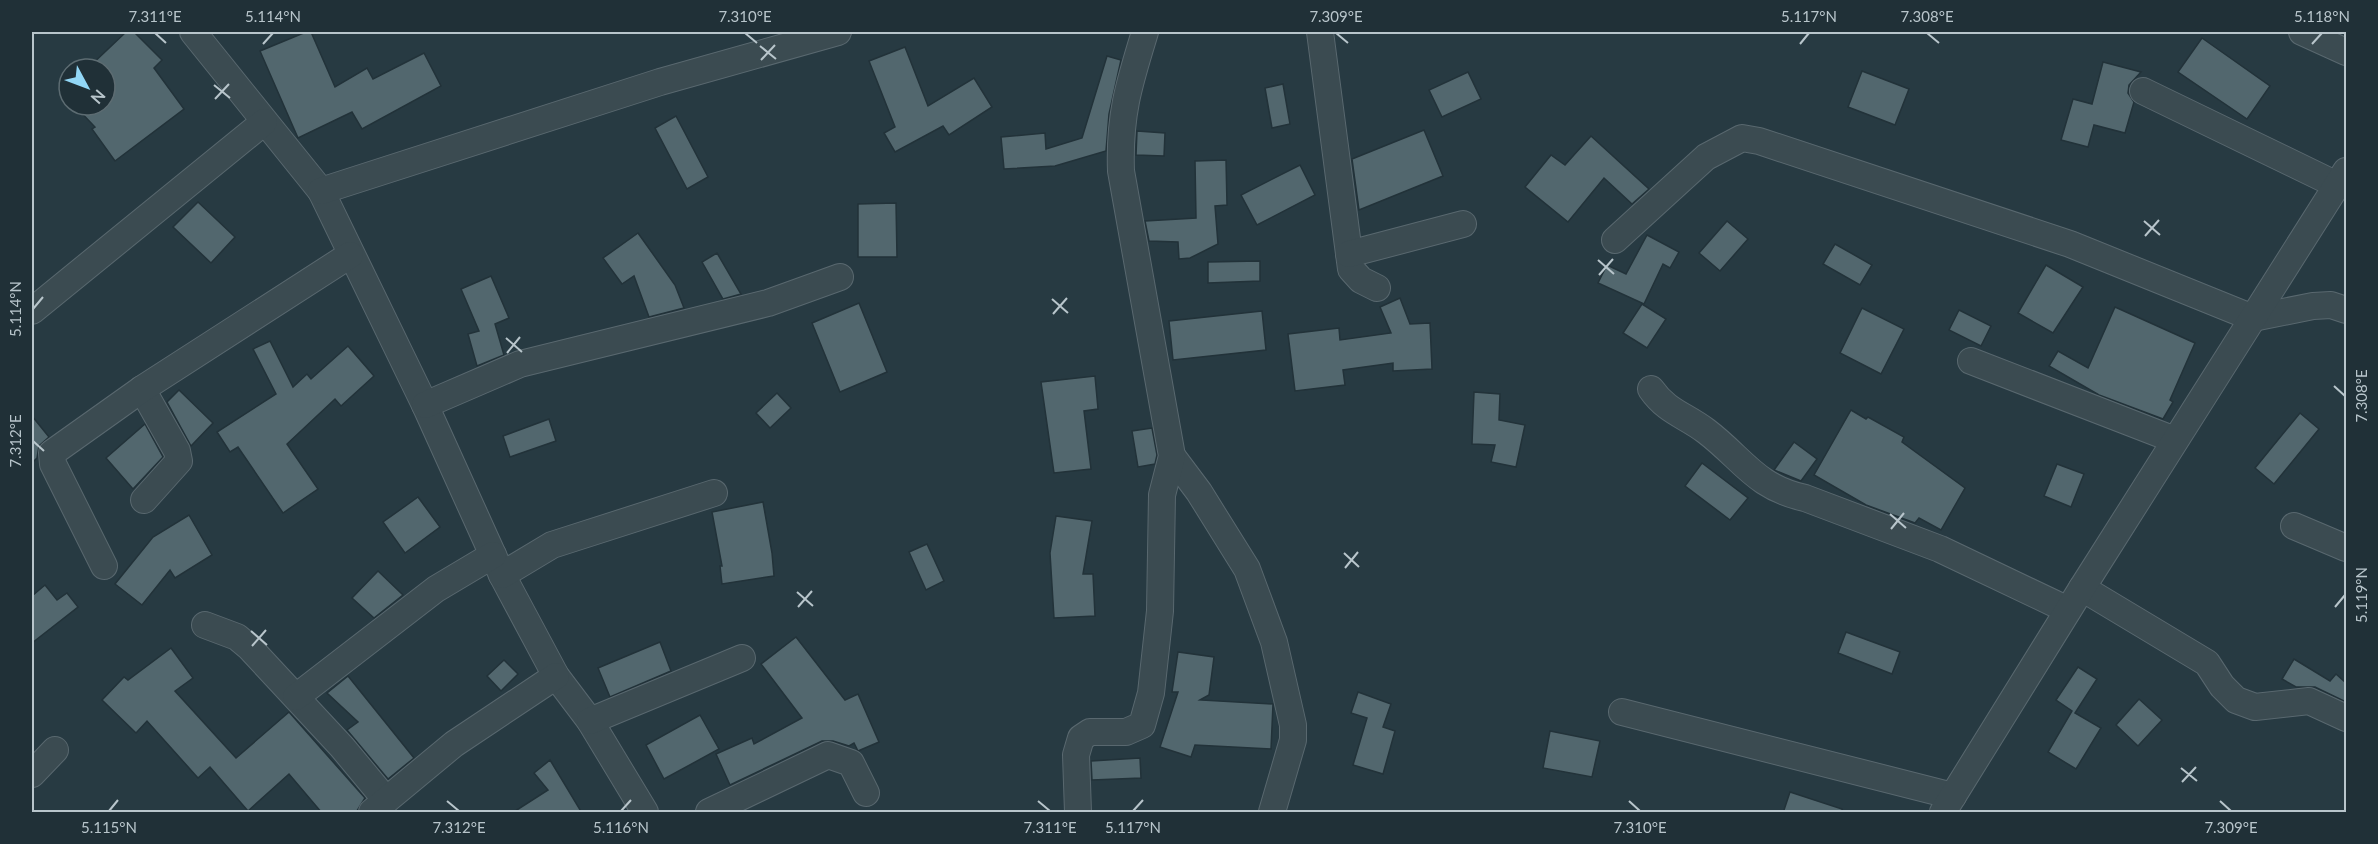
<svg xmlns="http://www.w3.org/2000/svg" width="2378" height="844" font-family="Lato,sans-serif">
  <style>
    .building { fill: #52676e; stroke: #223239; stroke-width: 1.5 }
    .lines { fill: none; stroke-linecap: round; stroke-linejoin: round }
    .minor-casing { stroke: #59686f; stroke-width: 28 }
    .minor { stroke: #3b4b51; stroke-width: 26 }
    .ticks { fill: none; stroke: #b8c5cb; stroke-width: 2 }
    .neatline { fill: none; stroke: #b8c5cb; stroke-width: 2 }
    .ticks-label { font-size: 15px; text-anchor: middle; fill: #b8c5cb }
  </style>
  <rect width="100%" height="100%" fill="#273a42"/>
  <g class="building">
    <polygon points="126,32 134,32 162,60 154,68 184,109 115,161 92,129 95,127 74,105 105,105 105,69 87,69"/>
    <polygon points="306,32 311,32 335,87 367,68 373,79 424,53 441,86 362,129 352,112 298,138 260,51"/>
    <polygon points="2202,38 2270,86 2247,119 2178,72"/>
    <polygon points="905,47 928,106 974,78 992,107 949,135 943,126 895,152 884,133 895,127 869,61"/>
    <polygon points="1107,56 1121,60 1109,114 1106,151 1055,166 1004,169 1001,137 1045,133 1046,149 1082,138"/>
    <polygon points="2103,62 2141,72 2129,85 2128,93 2134,102 2125,133 2094,125 2088,147 2061,140 2073,99 2092,104"/>
    <polygon points="1862,71 1909,89 1895,125 1848,107"/>
    <polygon points="1468,72 1481,99 1442,117 1429,90"/>
    <polygon points="1283,84 1290,124 1272,128 1265,88"/>
    <polygon points="676,116 708,177 687,189 655,128"/>
    <polygon points="1424,130 1443,176 1359,210 1352,159"/>
    <polygon points="1137,131 1165,133 1164,156 1136,155"/>
    <polygon points="1591,136 1649,189 1632,204 1604,178 1568,222 1525,187 1551,155 1565,165"/>
    <polygon points="1226,160 1227,205 1215,206 1218,244 1190,258 1179,259 1178,242 1149,241 1145,221 1196,218 1195,161"/>
    <polygon points="1300,165 1315,195 1257,225 1241,195"/>
    <polygon points="198,202 235,237 211,263 173,227"/>
    <polygon points="896,203 897,257 858,257 858,204"/>
    <polygon points="1727,221 1748,239 1720,271 1699,253"/>
    <polygon points="638,233 675,285 684,308 649,317 634,276 622,284 603,258"/>
    <polygon points="1647,235 1679,252 1670,268 1663,264 1644,304 1598,283 1607,265 1626,274"/>
    <polygon points="1835,244 1872,265 1860,285 1823,264"/>
    <polygon points="717,253 741,294 723,299 702,262"/>
    <polygon points="1260,261 1260,281 1208,283 1208,262"/>
    <polygon points="2046,265 2083,287 2053,333 2018,313"/>
    <polygon points="491,276 509,318 495,324 504,355 477,366 468,334 479,331 461,289"/>
    <polygon points="1400,298 1410,324 1430,323 1432,369 1393,371 1393,363 1343,370 1345,385 1295,391 1288,334 1339,328 1340,340 1391,333 1380,307"/>
    <polygon points="859,303 887,372 840,392 812,323"/>
    <polygon points="1642,304 1666,319 1647,348 1623,333"/>
    <polygon points="2115,307 2195,343 2170,400 2173,402 2163,419 2099,395 2049,366 2058,351 2088,368"/>
    <polygon points="1862,308 1904,329 1881,374 1840,353"/>
    <polygon points="1959,310 1991,326 1981,346 1949,330"/>
    <polygon points="1262,311 1266,350 1173,360 1169,321"/>
    <polygon points="270,341 293,387 307,374 311,379 348,346 374,376 341,406 335,399 287,444 318,489 283,513 238,447 230,452 217,432 276,394 253,349"/>
    <polygon points="1095,376 1098,409 1084,411 1091,469 1054,473 1041,382"/>
    <polygon points="179,390 213,423 191,446 167,402"/>
    <polygon points="1474,392 1500,394 1499,420 1525,425 1516,467 1491,462 1495,445 1472,444"/>
    <polygon points="777,393 791,408 770,428 756,413"/>
    <polygon points="1851,410 1866,419 1868,417 1904,437 1902,442 1965,488 1941,530 1919,518 1915,523 1866,505 1814,475"/>
    <polygon points="2300,413 2319,429 2274,484 2255,468"/>
    <polygon points="32,416 49,437 39,446 37,458 32,463"/>
    <polygon points="549,419 556,441 510,457 503,436"/>
    <polygon points="145,424 163,457 133,489 106,458"/>
    <polygon points="1152,428 1157,455 1155,464 1138,467 1132,431"/>
    <polygon points="1794,442 1817,459 1801,481 1774,470"/>
    <polygon points="1702,463 1748,498 1730,520 1685,486"/>
    <polygon points="2057,464 2084,474 2071,507 2044,496"/>
    <polygon points="418,497 440,527 405,553 383,522"/>
    <polygon points="763,502 772,553 774,576 722,584 720,566 722,566 712,512"/>
    <polygon points="189,515 212,555 175,578 170,570 142,605 115,584 153,537"/>
    <polygon points="1056,516 1092,521 1083,574 1093,574 1095,616 1054,618 1050,553"/>
    <polygon points="927,544 944,581 926,590 909,552"/>
    <polygon points="378,571 403,595 374,618 352,598"/>
    <polygon points="45,585 57,600 67,593 78,607 32,643 32,596"/>
    <polygon points="1846,632 1900,652 1892,674 1838,653"/>
    <polygon points="796,637 845,700 858,694 879,742 858,751 854,743 849,746 833,741 822,741 730,785 716,754 752,738 754,744 802,718 761,664"/>
    <polygon points="660,642 671,671 610,697 598,668"/>
    <polygon points="171,648 193,678 175,691 236,758 289,712 365,798 357,811 322,813 289,774 248,811 210,767 198,778 147,721 136,733 102,700 124,677 128,680"/>
    <polygon points="1178,652 1214,657 1209,695 1200,700 1273,704 1271,749 1195,745 1191,757 1160,747 1178,692 1172,692"/>
    <polygon points="2294,659 2330,681 2336,674 2346,683 2346,702 2315,687 2296,687 2282,679"/>
    <polygon points="504,660 518,674 501,691 487,676"/>
    <polygon points="2078,667 2097,679 2075,713 2101,728 2076,769 2048,752 2072,711 2056,700"/>
    <polygon points="348,676 414,758 388,779 347,730 358,722 327,693"/>
    <polygon points="1358,692 1391,704 1383,727 1395,731 1383,774 1353,765 1367,718 1351,713"/>
    <polygon points="2139,699 2162,720 2138,746 2116,725"/>
    <polygon points="700,715 719,749 664,779 646,745"/>
    <polygon points="1550,731 1600,741 1592,777 1543,768"/>
    <polygon points="1140,758 1141,778 1092,780 1091,761"/>
    <polygon points="550,760 582,813 512,813 548,790 534,773"/>
    <polygon points="1790,792 1842,809 1842,813 1783,813"/>
  </g>
  <g class="lines">
    <defs>
      <g id="minor">
        <polyline points="193,32 321,191 425,405 502,575 556,676 590,721 645,812"/>
        <polyline points="1320,32 1351,269 1361,280 1377,288"/>
        <polyline points="2302,32 2346,52"/>
        <polyline points="2143,91 2337,185"/>
        <polyline points="321,191 660,82 838,32"/>
        <polyline points="1615,240 1706,157 1742,138 1759,141 2070,244 2253,318 2313,306 2331,305 2346,310"/>
        <polyline points="1349,254 1463,224"/>
        <polyline points="32,311 264,122"/>
        <polyline points="1971,361 2175,440"/>
        <polyline points="142,389 177,451 179,461 144,500"/>
        <path d="M1651 389C1667 412 1685 415 1706 431 1743 459 1755 487 1805 498L1940 549 2068 610"/>
        <polyline points="425,405 520,364 768,303 840,277"/>
        <polyline points="1172,456 1199,492 1247,569 1274,642 1293,725 1293,740 1272,812"/>
        <polyline points="2294,526 2346,548"/>
        <polyline points="104,566 53,464 52,453 142,389 350,255"/>
        <polyline points="502,575 552,545 714,493"/>
        <polyline points="2082,588 2207,663 2222,686 2236,700 2255,707 2309,701 2346,718"/>
        <polyline points="205,625 237,637 249,647 342,747 386,800"/>
        <polyline points="296,697 436,589 493,555"/>
        <polyline points="1622,712 1953,796"/>
        <polyline points="590,721 742,658"/>
        <polyline points="32,774 55,750"/>
        <polyline points="372,812 454,744 556,676"/>
        <polyline points="709,812 828,755 851,763 866,793"/>
        <path d="M1078 812 1076 755 1081 738 1090 732H1126L1142 725 1151 693 1160 611 1162 495 1172 456 1121 171C1119 115 1129 84 1145 32"/>
        <polyline points="1943,812 2082,588 2346,171"/>
      </g>
    </defs>
    <use href="#minor" class="minor-casing"/>
    <use href="#minor" class="minor"/>
  </g>
  <path class="ticks" d="M155 33 166 43M745 33 757 43M1336 33 1348 43M1927 33 1939 43M263 44 273 33M1800 44 1809 33M2312 44 2322 33M760 46 776 59M761 60 775 45M214 85 230 98M215 99 229 84M2144 221 2160 235M2145 236 2159 220M1598 260 1614 274M1599 275 1613 259M1052 299 1068 313M33 309 43 297M1053 314 1067 298M506 338 522 352M507 353 520 337M2334 386 2345 396M33 441 44 451M1890 514 1906 528M1891 529 1904 513M1344 553 1359 567M1345 568 1358 552M797 592 813 606M798 607 812 591M2335 607 2345 595M251 631 267 645M252 646 266 630M2181 768 2197 781M2182 782 2196 767M447 801 459 811M1038 801 1050 811M1629 801 1640 811M2220 801 2231 811M109 811 118 800M621 811 631 800M1133 811 1143 800"/>
  <rect width="2378" height="844" fill="none" stroke="#203037" stroke-width="66"/>
  <g transform="translate(87 87) rotate(131)"><circle r="28" fill="#203037" stroke="#5d6c72" stroke-width="1.5"/>
  <path d="M0-4.5L10 22L0 15L-10 22Z" fill="#92d7f6"/>
  <text y="-9" font-size="16" font-weight="bold" text-anchor="middle" fill="#b8c5cb">N</text>
  </g>
  <rect x="33" y="33" width="2312" height="778" class="neatline"/>
  <g class="ticks-label">
    <text x="155" y="22">7.311°E</text>
    <text x="273" y="22">5.114°N</text>
    <text x="745" y="22">7.310°E</text>
    <text x="1336" y="22">7.309°E</text>
    <text x="1809" y="22">5.117°N</text>
    <text x="1927" y="22">7.308°E</text>
    <text x="2322" y="22">5.118°N</text>
    <text transform="translate(16 309) rotate(-90)" y="5">5.114°N</text>
    <text transform="translate(2362 396) rotate(-90)" y="5">7.308°E</text>
    <text transform="translate(16 441) rotate(-90)" y="5">7.312°E</text>
    <text transform="translate(2362 595) rotate(-90)" y="5">5.119°N</text>
    <text x="109" y="833">5.115°N</text>
    <text x="459" y="833">7.312°E</text>
    <text x="621" y="833">5.116°N</text>
    <text x="1050" y="833">7.311°E</text>
    <text x="1133" y="833">5.117°N</text>
    <text x="1640" y="833">7.310°E</text>
    <text x="2231" y="833">7.309°E</text>
  </g>
</svg>
